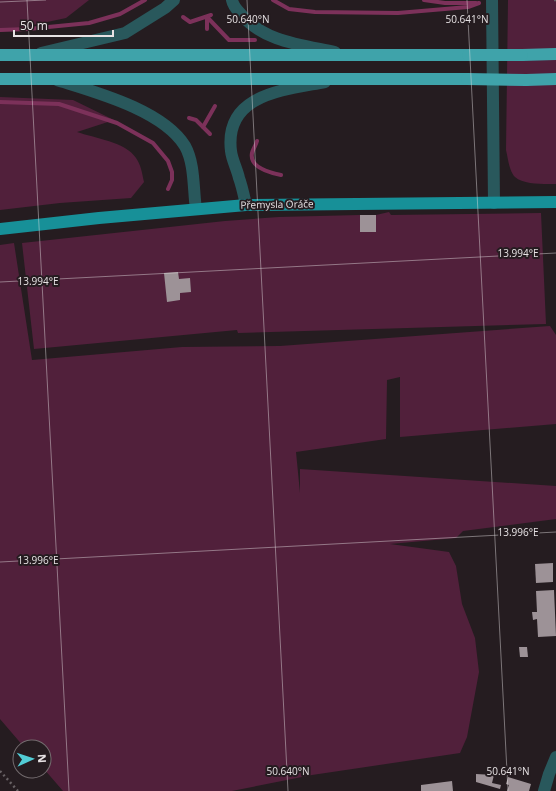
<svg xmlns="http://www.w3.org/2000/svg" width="556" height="791" font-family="'Open Sans',sans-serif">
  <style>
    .green { fill: #51203b }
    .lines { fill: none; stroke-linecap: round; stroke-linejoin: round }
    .stream { stroke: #7c315a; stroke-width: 4 }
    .building { fill: #9d9297 }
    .path { stroke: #696265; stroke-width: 2.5; stroke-dasharray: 2 3; stroke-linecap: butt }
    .minor { stroke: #29585c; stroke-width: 12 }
    .major { stroke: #179098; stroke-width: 12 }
    .highway { stroke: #3fa3aa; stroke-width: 12 }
    .highway-bridge { stroke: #3fa3aa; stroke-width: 12 }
    .ticks { fill: none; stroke: #e7e2e4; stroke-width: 1; stroke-opacity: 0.45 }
    .labels { text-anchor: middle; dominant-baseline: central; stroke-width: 4; stroke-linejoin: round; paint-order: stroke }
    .street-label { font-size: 10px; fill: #e7e2e4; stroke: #251c20 }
    .ticks-label { font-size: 10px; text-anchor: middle; fill: #e7e2e4; stroke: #251c20; stroke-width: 4; stroke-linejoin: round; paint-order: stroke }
  </style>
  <rect width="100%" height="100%" fill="#251c20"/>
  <g class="green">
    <polygon points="0,0 89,0 66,18 0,32"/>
    <path d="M508 0H556V184C545 184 524 185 515 177 509 171 508 158 506 150Z"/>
    <path d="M0 97 73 100 114 120 77 132C94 138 126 142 136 158 141 165 142 173 144 182L131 198 60 203 0 210Z"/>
    <polygon points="389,212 391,215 541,213 546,324 238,333 237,330 34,349 22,243 225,221 279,217 360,215 360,232 376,232 376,215"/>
    <polygon points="14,243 32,360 182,347 280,346 550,326 556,335 556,424 400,437 400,377 387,380 386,439 296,452 300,493 300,469 556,486 556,519 463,531 456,538 390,544 449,552 456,566 462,604 475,638 479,672 467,737 460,753 312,775 232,791 63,791 44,769 44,747 24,747 0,719 0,245"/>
  </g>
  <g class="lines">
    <g class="stream">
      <polyline points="273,0 289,9 315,12 398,13 468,7 479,3"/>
      <polyline points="424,0 445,3 476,3"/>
      <polyline points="183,17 190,22 211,15"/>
      <polyline points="207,17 229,40 255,40"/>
      <polyline points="207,17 207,29"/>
      <polyline points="0,30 28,29 89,23 120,14 145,0"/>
      <polyline points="0,102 59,104 117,123 153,143 168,161 172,172 172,180 168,189"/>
      <polyline points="189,118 196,120 210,134"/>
      <polyline points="203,127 215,106"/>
      <path d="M257 141C256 145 253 149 252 153 249 168 271 173 281 175"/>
    </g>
  </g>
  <g class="building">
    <rect x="360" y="215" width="16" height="17"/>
    <polygon points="178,272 179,279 190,278 191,292 180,293 180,300 167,302 164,273"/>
    <polygon points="553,563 553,582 536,583 535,564"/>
    <polygon points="554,590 556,636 538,637 537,619 533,620 532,612 537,612 536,591"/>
    <polygon points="519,647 527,647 528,657 520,657"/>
    <polygon points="476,774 494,775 492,783 501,785 500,789 476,782"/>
    <polygon points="508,777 531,784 529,791 507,791 509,785 506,784"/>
    <polygon points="452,781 453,791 421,791 421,785"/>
  </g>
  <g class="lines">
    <g class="path">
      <polyline points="554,0 556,0"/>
      <polyline points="0,771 18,791"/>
    </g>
    <g class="minor">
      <path d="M232 0C233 5 236 9 240 13 263 42 302 45 335 52"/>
      <polyline points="492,0 494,203"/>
      <polyline points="41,53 125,33 165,8 174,0"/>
      <path d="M57 80C95 92 163 110 185 146 195 164 193 189 196 209"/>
      <path d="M246 205C244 196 242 186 239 178 237 169 232 160 231 151 224 94 284 90 325 82"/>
      <polyline points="544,791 549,774 556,757"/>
    </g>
    <polyline class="major" points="0,229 99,218 246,205 556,202"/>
    <g class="highway">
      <polyline points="0,55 468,55"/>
      <polyline points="522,55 556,54"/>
      <polyline points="0,79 467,79"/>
      <polyline points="526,80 556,79"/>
    </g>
    <g class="highway-bridge">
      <polyline points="468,55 522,55"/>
      <polyline points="467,79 526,80"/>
    </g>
  </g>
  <path class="ticks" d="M27 0 69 791M247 0 288 791M467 0 508 791M0 2 46 0M0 282 556 253M0 562 556 532"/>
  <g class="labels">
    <g class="street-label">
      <text transform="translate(277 204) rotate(-1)">Přemysla Oráče</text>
    </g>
  </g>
  <g class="ticks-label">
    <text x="248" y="23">50.640°N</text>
    <text x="467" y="23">50.641°N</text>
    <text x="518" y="257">13.994°E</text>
    <text x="38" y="285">13.994°E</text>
    <text x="518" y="536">13.996°E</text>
    <text x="38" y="564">13.996°E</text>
    <text x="288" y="775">50.640°N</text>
    <text x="508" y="775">50.641°N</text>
  </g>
  <g transform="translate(32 759) rotate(87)"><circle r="19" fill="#251c20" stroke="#736b6e"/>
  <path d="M0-3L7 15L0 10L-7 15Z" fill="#52ccd5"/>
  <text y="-6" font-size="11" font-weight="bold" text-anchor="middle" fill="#e7e2e4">N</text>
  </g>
  <path d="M14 30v6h99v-6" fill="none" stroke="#e7e2e4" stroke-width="2"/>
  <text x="20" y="30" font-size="12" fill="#e7e2e4" stroke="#251c20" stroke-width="3" paint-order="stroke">50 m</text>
</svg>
